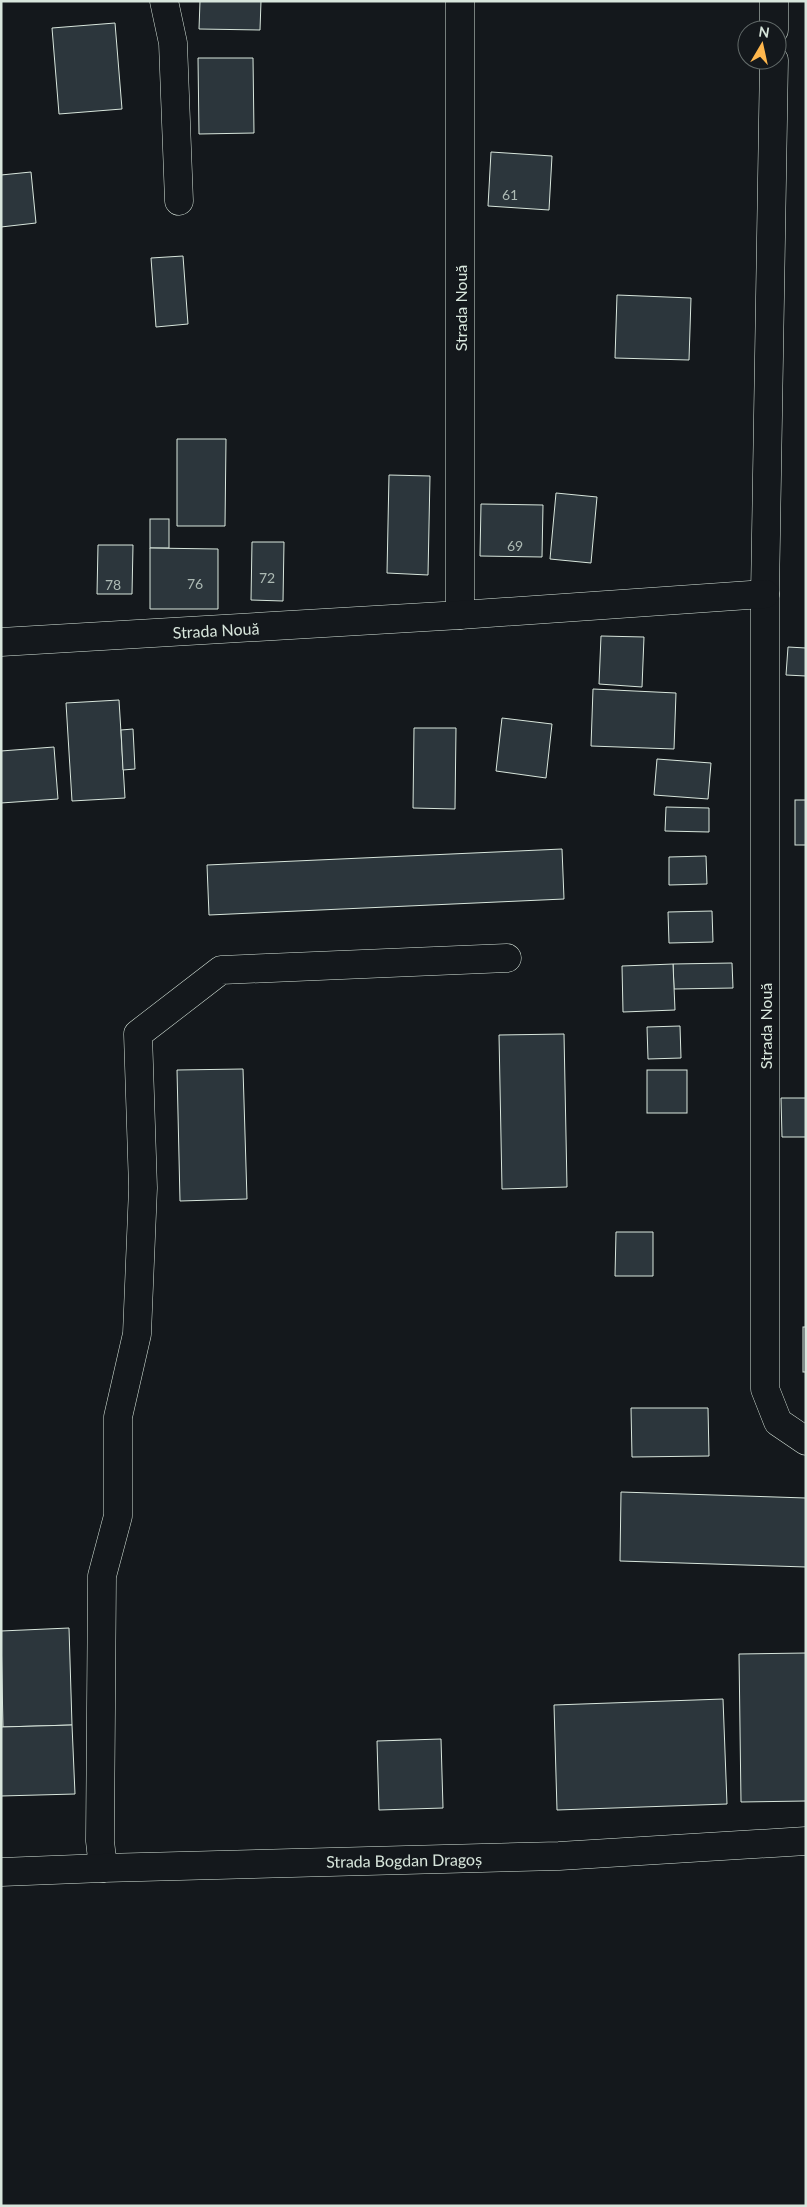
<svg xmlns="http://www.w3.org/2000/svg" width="807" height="2207" font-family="Lato,sans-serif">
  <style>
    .building { fill: #2c363c; stroke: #d8e6dc }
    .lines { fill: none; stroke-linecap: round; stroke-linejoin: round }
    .minor-casing { stroke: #d8e6dc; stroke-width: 29 }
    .primary-casing { stroke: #d8e6dc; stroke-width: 29 }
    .minor { stroke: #14181c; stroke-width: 28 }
    .primary { stroke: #14181c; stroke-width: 28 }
    .labels { text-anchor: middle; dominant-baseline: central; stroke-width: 4; stroke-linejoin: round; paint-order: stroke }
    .number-label { font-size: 14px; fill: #adbab4 }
    .street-label { font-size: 16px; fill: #d8e6dc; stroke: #14181c }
  </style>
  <rect width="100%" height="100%" fill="#14181c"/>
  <g class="building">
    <polygon points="200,1 261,1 260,30 199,29"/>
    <polygon points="115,23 122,109 59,114 52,28"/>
    <polygon points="198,58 253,58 254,133 199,134"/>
    <polygon points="491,152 552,156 549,210 488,206"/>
    <polygon points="31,172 36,223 1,227 1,175"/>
    <polygon points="183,256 188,324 156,327 151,258"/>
    <polygon points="617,295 691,298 689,360 615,358"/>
    <polygon points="177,439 226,439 225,526 177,526"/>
    <polygon points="389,475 430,476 428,575 387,573"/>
    <polygon points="556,493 597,497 591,563 550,559"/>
    <polygon points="481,504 543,505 542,557 480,556"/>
    <rect x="150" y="519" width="19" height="29"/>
    <polygon points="252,542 284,542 283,601 251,600"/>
    <polygon points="98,545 133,545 132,594 97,594"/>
    <polygon points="150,548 218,549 218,609 150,609"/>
    <polygon points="601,636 644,637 642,687 599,684"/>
    <polygon points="788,647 806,648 806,676 786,675"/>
    <polygon points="593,689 676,693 674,749 591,746"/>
    <polygon points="119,700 125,798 72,801 66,703"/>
    <polygon points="502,718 552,724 546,778 496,771"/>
    <polygon points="414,728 456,728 455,809 413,808"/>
    <polygon points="133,729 135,769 123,770 121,730"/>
    <polygon points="54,747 58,799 1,803 1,751"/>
    <polygon points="657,759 711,763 708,799 654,795"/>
    <rect x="795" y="800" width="11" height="45"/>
    <polygon points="666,807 709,808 709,832 665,831"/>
    <polygon points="562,849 564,899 209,915 207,865"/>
    <polygon points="706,856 707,884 669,885 669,857"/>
    <polygon points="712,911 713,942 669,943 668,912"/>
    <polygon points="732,963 733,988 674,989 673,964"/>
    <polygon points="673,964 675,1010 623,1012 622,966"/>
    <polygon points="680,1026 681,1058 648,1059 647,1027"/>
    <polygon points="564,1034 567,1187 502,1189 499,1035"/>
    <polygon points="243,1069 247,1199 180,1201 177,1070"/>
    <rect x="647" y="1070" width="40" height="43"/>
    <polygon points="781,1098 806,1098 806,1137 782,1137"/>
    <polygon points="616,1232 653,1232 653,1276 615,1276"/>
    <rect x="803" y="1327" width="3" height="45"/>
    <polygon points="631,1408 708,1408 709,1456 632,1457"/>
    <polygon points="621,1492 806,1498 806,1567 620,1561"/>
    <polygon points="69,1628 72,1725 3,1727 1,1631"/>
    <polygon points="806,1653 806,1801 741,1802 739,1654"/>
    <polygon points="723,1699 727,1804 557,1810 554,1705"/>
    <polygon points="72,1725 75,1794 1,1796 1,1727"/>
    <polygon points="441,1739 443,1808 379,1810 377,1741"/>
  </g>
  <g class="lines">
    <defs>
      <g id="minor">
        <polyline points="164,1 173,43 179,201"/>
        <polyline points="774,30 774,1"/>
        <polyline points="774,60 765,594 765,1389 778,1422 806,1441"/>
        <polyline points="460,615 460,1"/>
        <polyline points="1,642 460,615 765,594"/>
        <polyline points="103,1868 100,1841 102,1576 118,1516 118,1417 137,1334 143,1188 138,1034 221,970 507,958"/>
      </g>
      <polyline id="primary" points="1,1872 103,1868 559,1856 806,1841"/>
    </defs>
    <use href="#minor" class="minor-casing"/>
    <use href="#primary" class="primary-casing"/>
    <use href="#minor" class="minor"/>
    <use href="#primary" class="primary"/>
  </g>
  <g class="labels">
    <g class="number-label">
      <text x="510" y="194">61</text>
      <text x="515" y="545">69</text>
      <text x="267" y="577">72</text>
      <text x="195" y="583">76</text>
      <text x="113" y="584">78</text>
    </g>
    <g class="street-label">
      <text transform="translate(460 308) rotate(-90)">Strada Nouă</text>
      <text transform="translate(216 630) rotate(-3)">Strada Nouă</text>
      <text transform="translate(765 1026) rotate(-90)">Strada Nouă</text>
      <text transform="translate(404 1860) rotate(-1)">Strada Bogdan Dragoș</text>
    </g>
  </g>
  <rect width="807" height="2207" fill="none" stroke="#d8e6dc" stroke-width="5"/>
  <g transform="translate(762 45) rotate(9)"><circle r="24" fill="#14181c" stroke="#626a69"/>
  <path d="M0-4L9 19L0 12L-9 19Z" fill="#ffb74d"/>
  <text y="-8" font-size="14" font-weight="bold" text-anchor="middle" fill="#d8e6dc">N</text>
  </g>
</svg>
